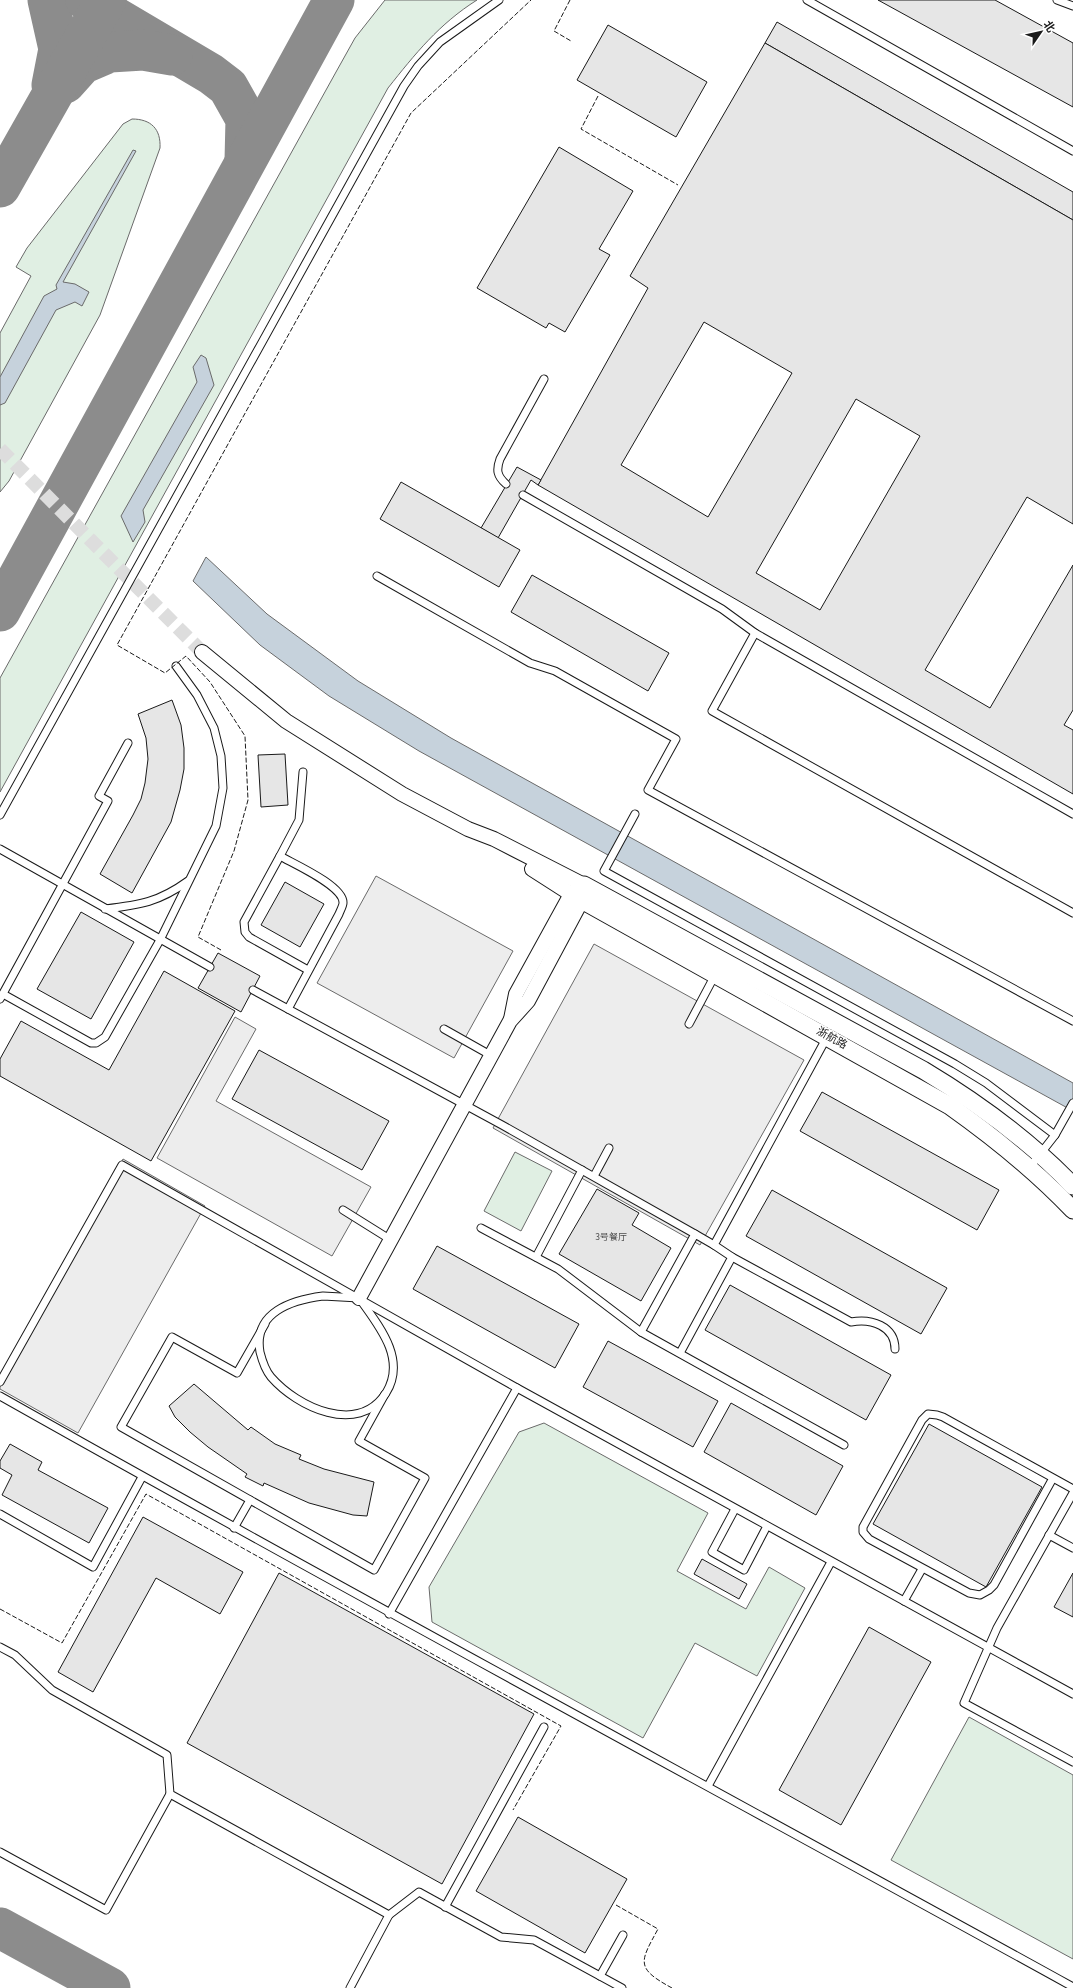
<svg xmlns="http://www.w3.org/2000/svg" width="1073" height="1988" font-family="Figtree,'Noto Sans SC',sans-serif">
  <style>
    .green { fill: #e0efe3; stroke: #6a6a6a }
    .parking { fill: #ededed; stroke: #6a6a6a }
    .water { fill: #c6d2dc; stroke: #6a6a6a }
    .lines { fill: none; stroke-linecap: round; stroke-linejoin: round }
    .taxiway { stroke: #8c8c8c; stroke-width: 41 }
    .building { fill: #e6e6e6; stroke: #1a1a1a; fill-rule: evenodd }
    .minor-tunnel { stroke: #ddd; stroke-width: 14; stroke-dasharray: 14 7; stroke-linecap: butt }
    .service-casing { stroke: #1a1a1a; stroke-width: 9 }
    .minor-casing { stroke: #1a1a1a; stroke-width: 16 }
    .tertiary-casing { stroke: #1a1a1a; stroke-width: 19 }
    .service { stroke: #fff; stroke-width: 7 }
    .minor { stroke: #fff; stroke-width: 14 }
    .tertiary { stroke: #fff; stroke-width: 17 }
    .fence { stroke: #1a1a1a; stroke-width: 1; stroke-dasharray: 5 2; stroke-linecap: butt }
    .labels { text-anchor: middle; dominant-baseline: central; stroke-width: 3; stroke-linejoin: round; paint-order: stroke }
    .number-label { font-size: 9px; fill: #4d4d4d }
    .street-label { font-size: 11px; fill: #1a1a1a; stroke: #fff }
  </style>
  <rect width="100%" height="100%" fill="#fff"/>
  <g class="green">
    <path d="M385 0H477C439 24 415 54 388 88L0 792V678L336 72 355 38Z"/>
    <path d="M132 119C151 119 161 129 160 148L100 315 9 481 0 492V333L31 276 16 267 27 248 123 124Z"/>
    <polygon points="515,1152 552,1171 521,1231 484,1211"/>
    <polygon points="544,1423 708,1513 677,1571 746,1609 769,1567 805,1588 757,1676 695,1643 643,1738 432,1622 429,1587 519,1432"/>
    <polygon points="969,1717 1073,1775 1073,1959 891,1860"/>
  </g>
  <g class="parking">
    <polygon points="376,876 513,951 454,1058 317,983"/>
    <polygon points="594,944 804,1060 700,1245 493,1128"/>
    <polygon points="235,1017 256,1029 216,1101 371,1187 332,1256 157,1158"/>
    <polygon points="123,1159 205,1206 78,1433 0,1389 0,1378"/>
  </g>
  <g class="water">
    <polygon points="133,150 136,151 63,282 75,284 89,292 82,306 75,302 56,310 5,403 0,405 0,377 44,296 57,289 56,285"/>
    <polygon points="201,355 206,358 214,385 143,510 145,522 133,542 121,516 197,382 193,367"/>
    <polygon points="206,557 267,614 358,681 451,738 1073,1083 1073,1111 419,751 329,696 260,645 193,581"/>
  </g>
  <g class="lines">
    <g class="taxiway">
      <polyline points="48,0 59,49 52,85"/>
      <polyline points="86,0 211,74 228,87 246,119 245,161"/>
      <polyline points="65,83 82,64 110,52 143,50 172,55"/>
      <polyline points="0,187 106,0"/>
      <polyline points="0,611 334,0"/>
      <polyline points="0,1928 110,1988"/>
    </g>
  </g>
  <g class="building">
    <polygon points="878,0 995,0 1073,43 1073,107"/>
    <polygon points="777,22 1073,192 1073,220 765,43"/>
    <polygon points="608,25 707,82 676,137 577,80"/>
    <path d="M765 43 1073 220V524L1027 497 925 670 990 708 1073 565V710L1064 725 1073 730V794L538 485 648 288 630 276ZM704 322 792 373 708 517 621 465ZM856 399 920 436 820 610 756 573Z"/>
    <polygon points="559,147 633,191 599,249 610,255 565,332 549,323 546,328 477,288"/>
    <polygon points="517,467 541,480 538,485 531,480 498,538 481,528"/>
    <polygon points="401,482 520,550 499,587 380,519"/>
    <polygon points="532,575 669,653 648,691 511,612"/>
    <polygon points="172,700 181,725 184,748 184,769 180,790 171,822 132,893 100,874 133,815 141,799 145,783 148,759 146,738 138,714"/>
    <polygon points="285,754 288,805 261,807 258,755"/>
    <polygon points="285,882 324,904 300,947 261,925"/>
    <polygon points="81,912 134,942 91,1019 37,989"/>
    <polygon points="218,953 260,976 241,1012 198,988"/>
    <polygon points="164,971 235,1011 151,1161 0,1076 0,1059 21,1021 109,1070"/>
    <polygon points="259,1050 389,1121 362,1170 232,1099"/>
    <polygon points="822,1092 999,1190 977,1230 800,1131"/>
    <polygon points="597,1189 639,1213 632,1225 671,1248 641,1301 559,1254"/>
    <polygon points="772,1190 947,1288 921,1334 746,1236"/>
    <polygon points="437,1246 579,1324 555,1368 413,1289"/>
    <polygon points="730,1285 891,1375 866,1420 705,1330"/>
    <polygon points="608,1341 718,1401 693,1447 583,1387"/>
    <polygon points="194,1384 248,1430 251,1427 275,1444 301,1455 299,1459 324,1469 374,1482 367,1516 353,1515 309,1503 264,1483 263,1486 245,1477 247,1474 208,1447 190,1432 175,1417 169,1406"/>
    <polygon points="731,1403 843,1466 816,1515 704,1452"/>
    <polygon points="929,1424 1042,1487 986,1587 873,1524"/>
    <polygon points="10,1444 42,1462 38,1470 108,1508 89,1543 2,1495 12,1475 0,1468 0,1461"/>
    <polygon points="143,1517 243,1572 220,1614 156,1578 93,1692 58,1672"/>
    <polygon points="702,1559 747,1584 739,1599 694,1574"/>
    <polygon points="279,1573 534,1714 442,1884 187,1743"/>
    <polygon points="1073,1573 1073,1617 1054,1607"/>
    <polygon points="869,1627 931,1662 841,1825 779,1790"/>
    <polygon points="518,1817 627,1879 585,1953 476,1891"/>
  </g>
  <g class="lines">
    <polyline class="minor-tunnel" points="0,449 202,652"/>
    <defs>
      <g id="service">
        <polyline points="807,0 1073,151"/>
        <polyline points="1057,0 1073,6"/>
        <path d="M506 484C497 476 496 470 500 459L544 379"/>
        <polyline points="523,495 722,609 755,633 1073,814"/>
        <polyline points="377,576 530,663 555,671 676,739 648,790 1073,1021"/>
        <polyline points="755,633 712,711 1073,913"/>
        <polyline points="635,814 604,871 955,1064 986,1083 1055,1135"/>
        <polyline points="0,815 404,86 418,66 440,42 499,0"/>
        <polyline points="0,849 210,967"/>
        <polyline points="280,856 299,820 303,772"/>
        <path d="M105 909C140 905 159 902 188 881"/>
        <polyline points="253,990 502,1125 695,1234"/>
        <polyline points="3,994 91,1043 96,1043 105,1037 160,940 216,826 223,788 221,756 214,728 197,695 176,666"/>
        <polyline points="0,999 108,801 99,796 128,743"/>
        <path d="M288 1009 339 914C340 911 343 906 343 903 344 886 294 864 280 856L244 922 245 932 249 937 308 970"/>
        <polyline points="689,1024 715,975"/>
        <polyline points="444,1029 492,1056"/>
        <polyline points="1030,1167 1055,1135 1073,1103"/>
        <polyline points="594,1176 609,1148"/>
        <polyline points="343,1210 391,1240"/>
        <polyline points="481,1228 558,1269 641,1332 844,1445"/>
        <polyline points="536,1257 582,1170"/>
        <path d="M732 1257 851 1322C871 1318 895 1326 895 1349"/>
        <path d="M323 1296 359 1298C379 1326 407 1359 386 1393 358 1436 297 1407 271 1377 266 1371 262 1360 260 1352 253 1312 292 1300 323 1296Z"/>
        <polyline points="265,1324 237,1373 172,1337 121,1427 374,1570 425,1478 359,1441 385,1394"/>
        <polyline points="641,1332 695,1234 714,1245"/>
        <polyline points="680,1353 732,1257 714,1245 827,1037"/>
        <polyline points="0,1382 122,1165 517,1388 1073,1694"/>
        <path d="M0 1396C356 1597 716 1790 1073 1987"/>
        <polyline points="1053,1478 994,1585 989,1590 980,1595 969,1593 869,1539 863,1532 863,1527 922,1420 928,1414 937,1415 943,1417 1073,1489"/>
        <polyline points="1073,1493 997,1628 964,1703 1073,1762"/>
        <polyline points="735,1509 712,1552 744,1570 767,1526"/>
        <polyline points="0,1514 93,1567 142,1477"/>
        <polyline points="234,1528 250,1500"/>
        <polyline points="1049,1535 1073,1548"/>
        <polyline points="904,1601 922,1569"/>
        <polyline points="389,1614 517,1388"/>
        <polyline points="0,1647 15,1655 52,1690 167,1755 170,1794 389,1915 419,1892 501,1937 534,1940 622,1988"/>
        <polyline points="708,1786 831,1562"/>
        <polyline points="0,1852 106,1910 170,1794"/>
        <polyline points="445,1907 544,1727"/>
        <polyline points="600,1976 623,1935"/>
        <polyline points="350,1988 389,1915"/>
      </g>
      <g id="minor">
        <polyline points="202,652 286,721 402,794 468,829 494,839 584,885"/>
        <polyline points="532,869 571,894"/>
        <polyline points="511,1019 516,994 571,894 579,889"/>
        <polyline points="359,1298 510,1021 528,1001 582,900 584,890"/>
      </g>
      <g id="tertiary">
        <path d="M584 885 923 1070C978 1103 1029 1140 1073 1186"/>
        <path d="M571 894 950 1106C995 1138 1036 1171 1073 1210"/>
      </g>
    </defs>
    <use href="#service" class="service-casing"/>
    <use href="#minor" class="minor-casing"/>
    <use href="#tertiary" class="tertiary-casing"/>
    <use href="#service" class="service"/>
    <use href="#minor" class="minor"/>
    <use href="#tertiary" class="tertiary"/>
    <g class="fence">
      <polyline points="570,0 554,31 571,41"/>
      <polyline points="598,96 581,129 678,185"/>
      <polyline points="221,950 198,937 234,851 248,800 245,736 210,682 186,656 165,673 117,645 411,113 531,0"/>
      <polyline points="0,1609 62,1643 146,1494 561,1726 513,1810"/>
      <path d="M616 1905 658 1929C640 1962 635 1968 672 1988"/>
    </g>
  </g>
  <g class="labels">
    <g class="number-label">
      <text x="611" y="1236">3号餐厅</text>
    </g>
    <g class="street-label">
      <text transform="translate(832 1038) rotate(29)">浙航路</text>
    </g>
  </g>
  <g transform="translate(1041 32) rotate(56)" stroke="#ffffff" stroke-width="3" paint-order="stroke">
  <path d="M0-3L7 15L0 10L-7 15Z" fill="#1a1a1a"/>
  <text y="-6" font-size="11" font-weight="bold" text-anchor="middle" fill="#1a1a1a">北</text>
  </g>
</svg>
